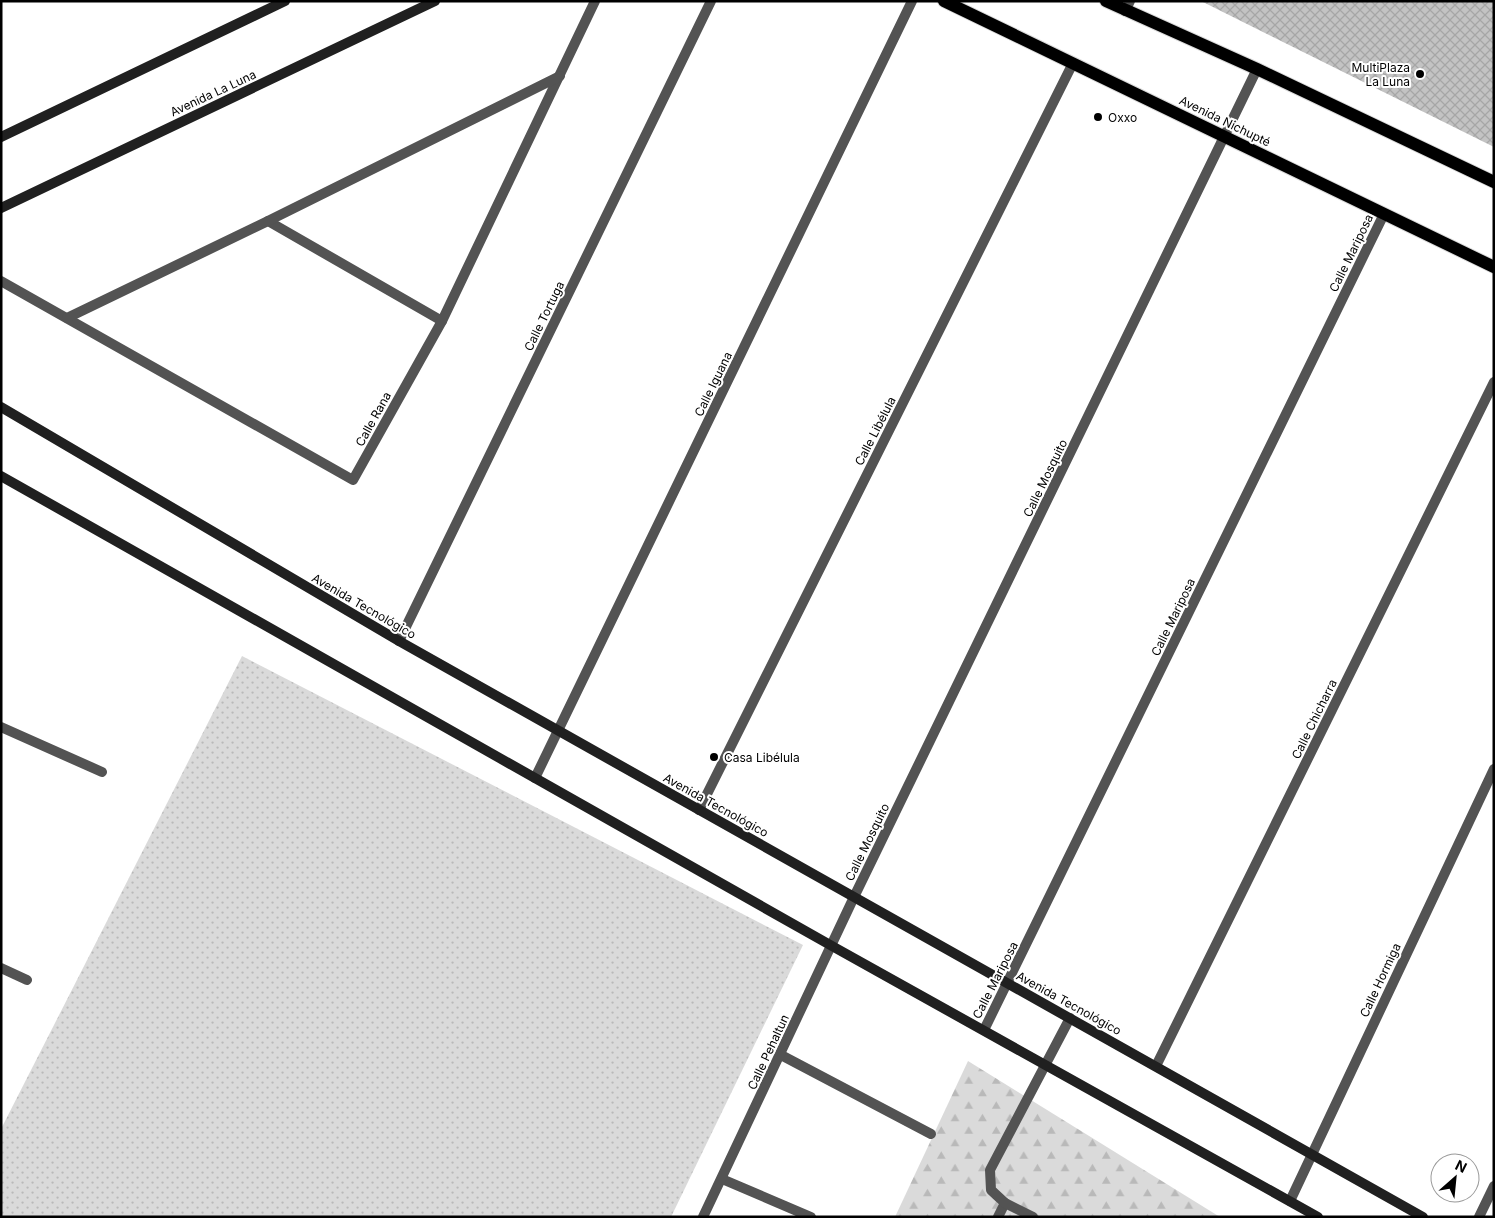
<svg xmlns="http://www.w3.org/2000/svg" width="1495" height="1218" font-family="Inter,sans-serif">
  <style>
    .forest { fill: url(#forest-firs) }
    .park { fill: url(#park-dots) }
    .building { fill: url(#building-cross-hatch) }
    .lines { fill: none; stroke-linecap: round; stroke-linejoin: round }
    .primary-casing { stroke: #dbdbdb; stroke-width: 14 }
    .lane { stroke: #535353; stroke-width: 10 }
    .street { stroke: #535353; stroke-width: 10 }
    .secondary { stroke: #202020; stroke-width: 10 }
    .primary { stroke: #000; stroke-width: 12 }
    .poi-dot { fill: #000; stroke: #fff; stroke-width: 2 }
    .labels { text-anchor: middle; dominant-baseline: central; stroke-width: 4; stroke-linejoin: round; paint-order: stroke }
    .poi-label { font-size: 12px; fill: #000; stroke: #fff; text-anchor: start }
    .street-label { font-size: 12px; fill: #000; stroke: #fff }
  </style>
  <defs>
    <pattern id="forest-firs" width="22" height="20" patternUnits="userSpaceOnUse" patternTransform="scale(1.25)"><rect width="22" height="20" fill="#dadada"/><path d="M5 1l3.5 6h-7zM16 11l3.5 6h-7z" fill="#b9b9b9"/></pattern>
    <pattern id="park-dots" width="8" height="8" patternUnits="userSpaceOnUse" patternTransform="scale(1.25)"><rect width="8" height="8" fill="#dadada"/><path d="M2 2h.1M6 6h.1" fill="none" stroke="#b9b9b9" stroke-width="1.8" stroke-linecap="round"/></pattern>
    <pattern id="building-cross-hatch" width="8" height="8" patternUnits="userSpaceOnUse" patternTransform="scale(1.25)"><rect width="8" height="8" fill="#c3c3c3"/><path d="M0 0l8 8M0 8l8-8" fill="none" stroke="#a6a6a6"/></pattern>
  </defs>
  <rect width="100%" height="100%" fill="#fff"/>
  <polygon class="forest" points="968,1061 1220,1217 895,1217"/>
  <polygon class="park" points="242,656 803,945 671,1217 1,1217 1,1129"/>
  <polygon class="building" points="1201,1 1494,1 1494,147"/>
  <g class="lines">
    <defs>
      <g id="primary">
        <polyline points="944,1 1494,267"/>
        <polyline points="1106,1 1257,69 1494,182"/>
      </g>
    </defs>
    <use href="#primary" class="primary-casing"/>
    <polyline class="lane" points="1125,11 1130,1"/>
    <g class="street">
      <polyline points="268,221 442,321"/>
      <polyline points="1,281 353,480 442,321 595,1"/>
      <polyline points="67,318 268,221 560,76"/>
      <polyline points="399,641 711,1"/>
      <polyline points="1,727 102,772"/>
      <polyline points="535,778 912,1"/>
      <polyline points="699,810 1073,63"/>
      <polyline points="1,968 27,980"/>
      <polyline points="984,1030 1384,214"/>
      <polyline points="781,1055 931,1134"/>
      <polyline points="1156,1066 1494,382"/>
      <polyline points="722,1179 811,1217"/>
      <polyline points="1290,1201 1494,769"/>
      <polyline points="703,1217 854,897 1257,69"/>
      <polyline points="998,1217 1005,1203"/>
      <polyline points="1033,1217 1005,1203 991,1190 990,1170 1070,1018"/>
      <polyline points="1479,1217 1494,1186"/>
    </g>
    <g class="secondary">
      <polyline points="1,137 285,1"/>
      <polyline points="1,208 435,1"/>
      <polyline points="1,407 399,641 1423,1217"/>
      <polyline points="1,476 832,946 1318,1217"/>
    </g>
    <use href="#primary" class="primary"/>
  </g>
  <g class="poi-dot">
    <circle cx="1420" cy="74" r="5"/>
    <circle cx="1098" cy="117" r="5"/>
    <circle cx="714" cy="757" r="5"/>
  </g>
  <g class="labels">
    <g class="poi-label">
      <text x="1410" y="67" text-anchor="end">MultiPlaza<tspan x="1410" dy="14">La Luna</tspan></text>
      <text x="1108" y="117">Oxxo</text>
      <text x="724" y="757">Casa Libélula</text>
    </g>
    <g class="street-label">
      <text transform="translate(213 93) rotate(-25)">Avenida La Luna</text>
      <text transform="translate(1225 121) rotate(26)">Avenida Nichupté</text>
      <text transform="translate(1351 253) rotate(-64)">Calle Mariposa</text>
      <text transform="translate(544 316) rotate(-64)">Calle Tortuga</text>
      <text transform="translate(713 384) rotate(-64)">Calle Iguana</text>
      <text transform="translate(373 419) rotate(-61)">Calle Rana</text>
      <text transform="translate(875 431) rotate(-63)">Calle Libélula</text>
      <text transform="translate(1045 478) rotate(-64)">Calle Mosquito</text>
      <text transform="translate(364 606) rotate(30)">Avenida Tecnológico</text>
      <text transform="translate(1173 617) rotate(-64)">Calle Mariposa</text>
      <text transform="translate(1314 719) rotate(-64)">Calle Chicharra</text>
      <text transform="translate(716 805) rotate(29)">Avenida Tecnológico</text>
      <text transform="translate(867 842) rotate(-64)">Calle Mosquito</text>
      <text transform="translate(995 980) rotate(-63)">Calle Mariposa</text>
      <text transform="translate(1380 980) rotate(-65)">Calle Hormiga</text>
      <text transform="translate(1069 1003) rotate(29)">Avenida Tecnológico</text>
      <text transform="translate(768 1052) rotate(-65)">Calle Pehaltun</text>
    </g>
  </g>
  <rect width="1495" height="1218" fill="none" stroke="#000000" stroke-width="5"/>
  <g transform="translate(1455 1178) rotate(27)"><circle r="24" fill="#ffffff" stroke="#999999"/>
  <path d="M0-4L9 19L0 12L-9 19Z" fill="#000000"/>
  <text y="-8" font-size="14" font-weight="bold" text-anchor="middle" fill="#000000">N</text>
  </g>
</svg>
